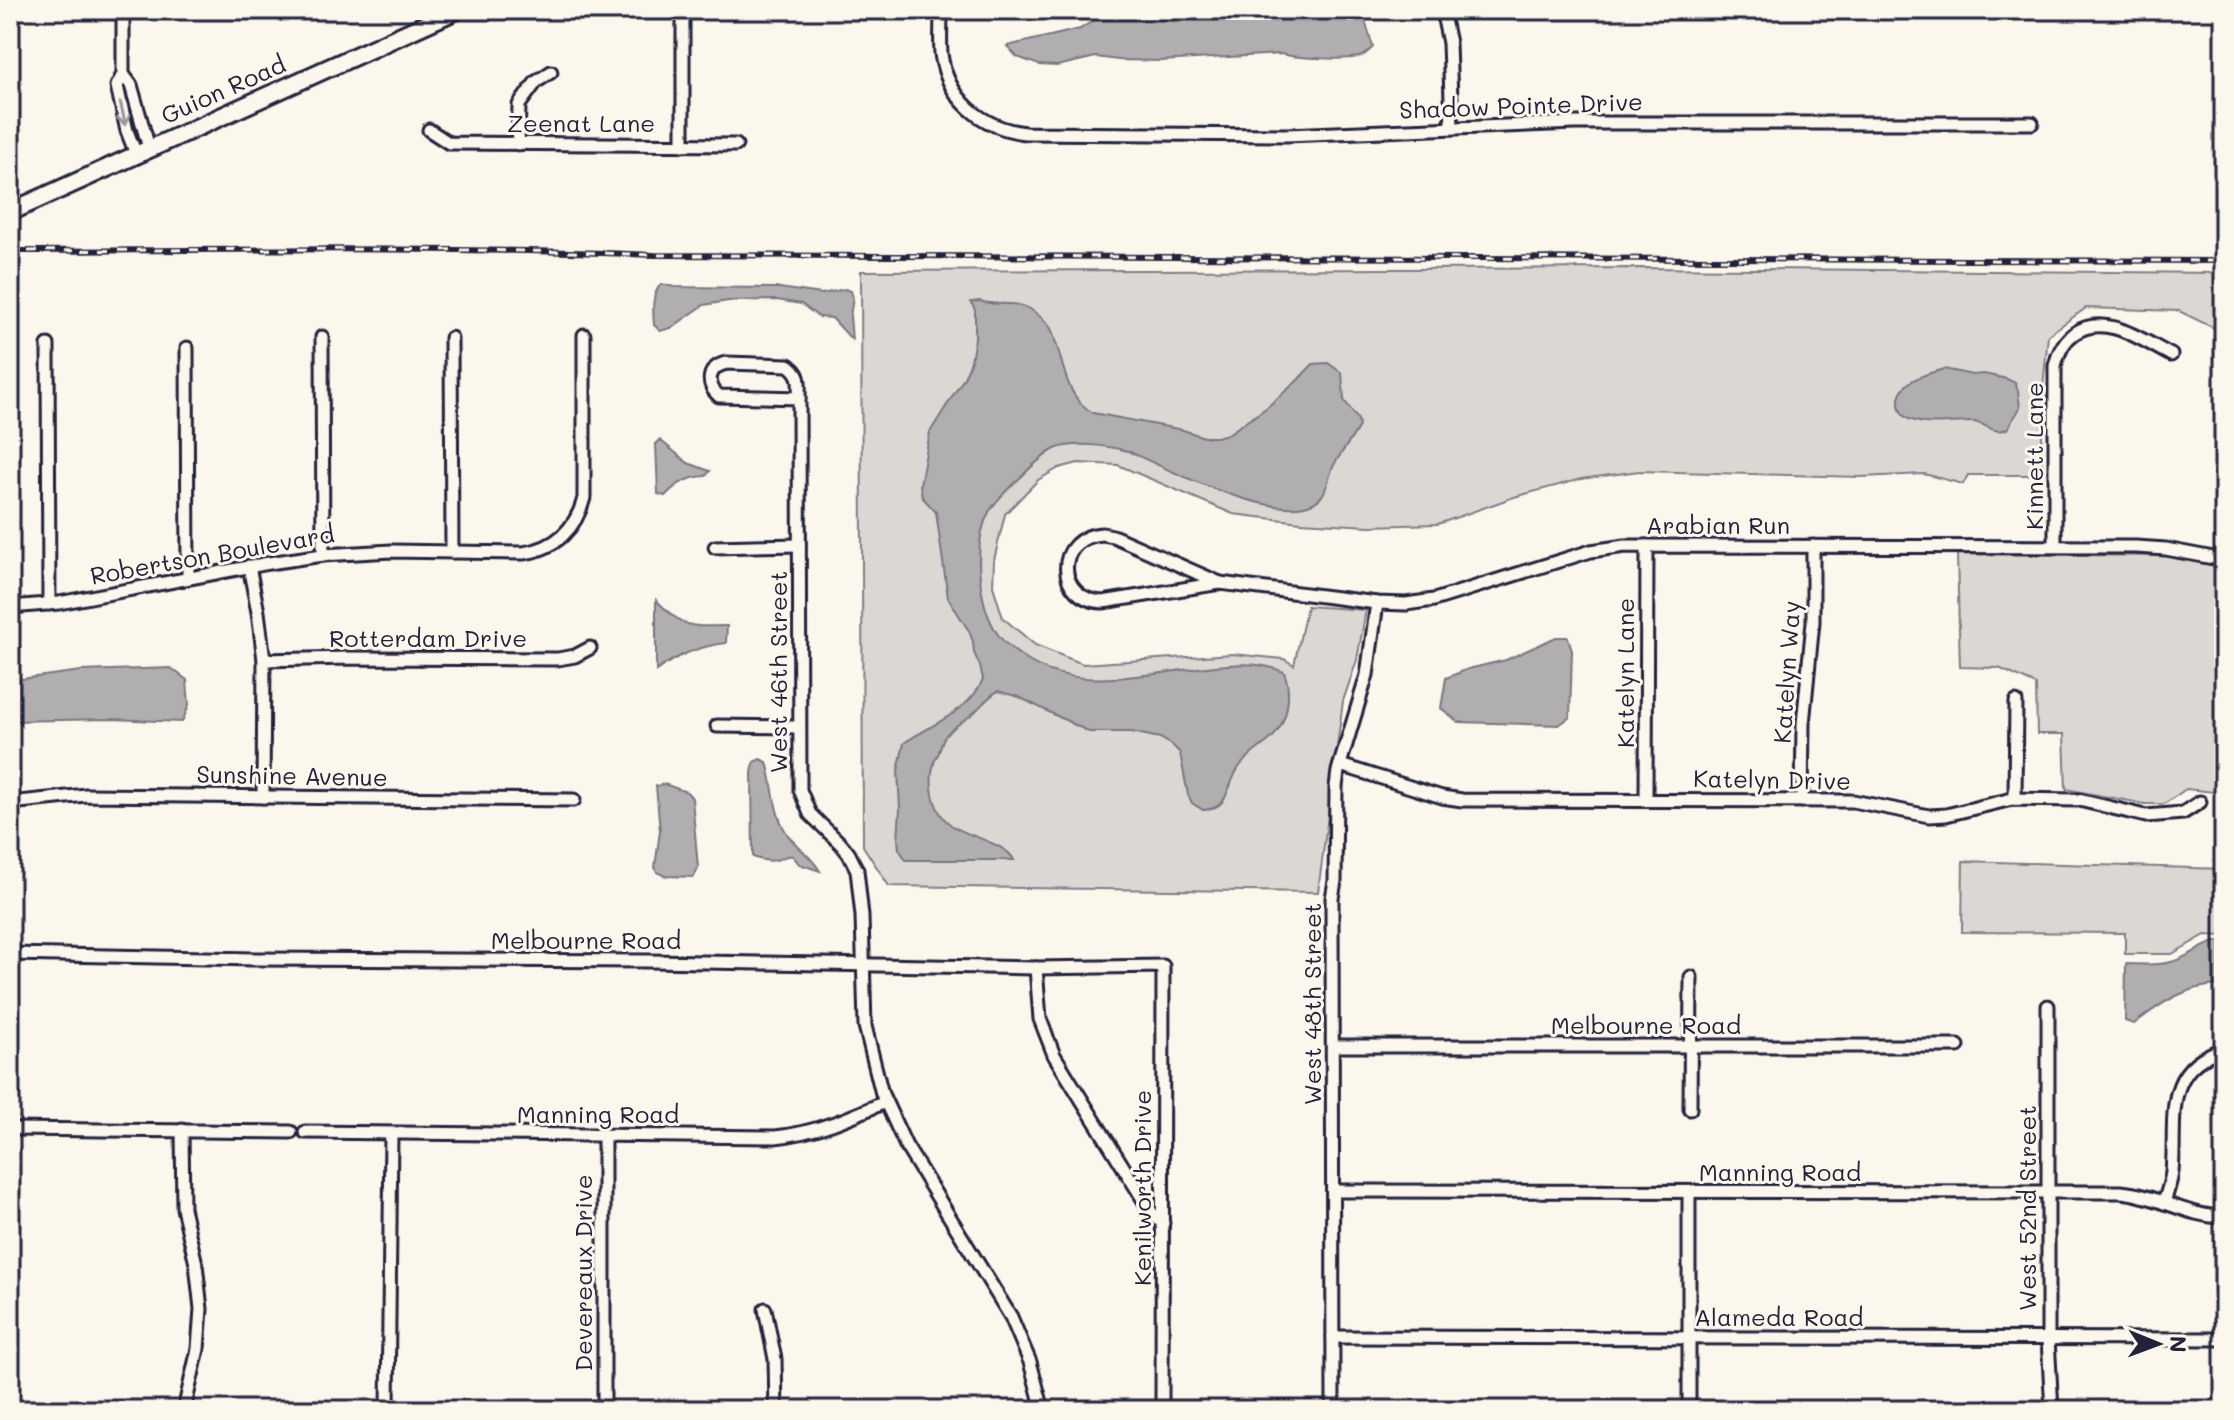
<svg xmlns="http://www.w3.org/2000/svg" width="2234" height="1420" font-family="Mali,sans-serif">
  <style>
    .green { fill: #dbd8d3; stroke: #7e7d87; stroke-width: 2 }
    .water { fill: #b1aeb0; stroke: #787681; stroke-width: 2 }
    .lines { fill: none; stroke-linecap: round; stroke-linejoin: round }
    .street-casing { stroke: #22223b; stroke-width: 17 }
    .secondary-casing { stroke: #22223b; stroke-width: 22 }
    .street { stroke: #fbf7ec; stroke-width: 11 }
    .secondary { stroke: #fbf7ec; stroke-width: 16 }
    .rail-casing { stroke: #22223b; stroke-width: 6 }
    .rail { stroke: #fbf7ec; stroke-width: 3; stroke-dasharray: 9; stroke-linecap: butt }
    .oneway { stroke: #99979c }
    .labels { text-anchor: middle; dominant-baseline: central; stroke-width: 6; stroke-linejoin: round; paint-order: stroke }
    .street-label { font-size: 24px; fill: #22223b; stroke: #fbf7ec }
  </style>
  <rect width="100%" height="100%" fill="#fbf7ec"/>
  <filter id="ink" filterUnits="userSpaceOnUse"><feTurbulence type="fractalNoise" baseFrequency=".0125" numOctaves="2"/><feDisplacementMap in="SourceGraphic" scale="16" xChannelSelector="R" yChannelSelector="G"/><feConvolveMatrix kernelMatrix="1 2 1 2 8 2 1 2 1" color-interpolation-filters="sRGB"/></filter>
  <g filter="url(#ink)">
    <g class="green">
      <polygon points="1637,268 2224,273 2224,333 2179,311 2086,308 2048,335 2042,398 2042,475 1968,475 1963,484 1924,474 1861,477 1639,471 1581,479 1514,497 1438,524 1369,526 1301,522 1233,514 1118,465 1078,463 1059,468 1038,480 1005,514 994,560 993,586 1003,618 1035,645 1083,664 1233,654 1284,659 1294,665 1307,606 1366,610 1357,660 1343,701 1318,892 889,886 863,846 861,271"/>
      <polygon points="1957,554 2169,556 2224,568 2224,793 2186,789 2164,804 2145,804 2066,789 2064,734 2037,734 2036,685 1999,668 1960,667"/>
      <polygon points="1963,861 2224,869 2224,936 2205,935 2172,954 2125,954 2125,933 1962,932"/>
    </g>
    <g class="water">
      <path d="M1110 10H1362L1373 47C1370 50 1366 54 1362 56 1349 61 1296 58 1281 54L1160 61 1118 60 1096 57 1057 66 1039 65 1017 57 1007 46 1080 29Z"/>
      <path d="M661 284 675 287 779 288 822 294 845 289 851 291 853 298 850 316 852 340 832 318 819 317 801 304 777 300 728 301 704 305 671 328 660 331 654 325C653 311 651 295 661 284Z"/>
      <path d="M980 301C996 307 1014 300 1030 309 1036 313 1045 320 1049 326 1053 330 1054 338 1056 343 1065 370 1067 398 1093 413L1183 430 1204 437H1216L1228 434 1266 408 1296 382 1313 364 1328 363 1342 373 1344 400 1358 420 1359 426C1352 439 1343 450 1335 463 1329 473 1328 489 1321 497 1291 532 1162 467 1128 451 1108 446 1075 441 1055 449 1044 455 1031 467 1022 476 1010 487 998 498 989 512 972 544 978 607 999 636 1006 645 1018 654 1027 660 1077 693 1151 673 1206 667 1233 664 1259 661 1284 672 1292 692 1288 721 1273 737 1262 747 1249 754 1240 766 1226 784 1231 809 1203 810L1192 803 1188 795 1180 753 1172 745 1160 738 1131 732H1089L1019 697 998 691C987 697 980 708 970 716 962 722 953 727 946 735 942 740 941 745 939 752 938 755 935 759 934 763 928 783 933 812 951 825 968 837 1006 843 1014 860H906L899 849 898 840 900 808 898 771 904 743C930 725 971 711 983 679L980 666 974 653 973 642 969 631 948 598 936 512 922 497 920 484 930 432 964 378 971 361 975 338V310L971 302Z"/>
      <path d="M1944 369 1972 375 1984 374 2007 379 2015 383 2018 391 2020 408 2007 429C1992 435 1985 422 1972 422 1952 422 1929 427 1909 419 1903 417 1900 411 1899 405 1896 381 1926 374 1944 369Z"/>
      <path d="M660 440 688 463 710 471 706 476C688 477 677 483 665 496L658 494 656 444Z"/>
      <path d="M656 600C684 628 688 627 727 626L726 643C700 646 677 655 656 671Z"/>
      <polygon points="1556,637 1568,637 1572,651 1570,717 1559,725 1458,722 1441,708 1446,678 1468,669 1506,660"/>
      <polygon points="171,668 187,680 189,705 182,722 111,719 10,721 10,685 14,680 81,671"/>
      <path d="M760 759 767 762C774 785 773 811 786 832 795 847 811 855 820 871L799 864 793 856C785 855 783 858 776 860 769 862 761 860 753 857L752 773 754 762Z"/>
      <polygon points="664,784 687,792 692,798 698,868 694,877 665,876 657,872 655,867 660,831 656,786"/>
      <path d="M2224 940V985C2188 984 2161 1003 2134 1024L2125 1021 2126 964C2141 964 2157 966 2171 962 2191 957 2202 943 2224 940Z"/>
    </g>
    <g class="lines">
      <defs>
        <g id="street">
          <polyline points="123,10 123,74 131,85 149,148"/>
          <path d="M941 10C941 24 940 39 941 54 947 98 981 128 1025 133L1287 135 1575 123H2032"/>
          <polyline points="1442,10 1449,43 1452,128"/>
          <polyline points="123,74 117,86 127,131 136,154"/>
          <polyline points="429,130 449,143 736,145"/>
          <polyline points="518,144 519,105 536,82 551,72"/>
          <polyline points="683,145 683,10"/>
          <polyline points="322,337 323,555"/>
          <polyline points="451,338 452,552"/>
          <polyline points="48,345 49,604"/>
          <polyline points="187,348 188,578"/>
          <path d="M727 363 788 365C802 374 799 384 799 398L719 396C705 384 708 366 727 363Z"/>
          <polyline points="799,398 800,790 810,814 842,845 849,854 857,870 862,916 865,1026 882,1094 906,1146 1011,1317 1030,1362 1043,1410"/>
          <path d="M1102 534 1113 536 1220 583 1103 602C1055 600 1054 537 1102 534Z"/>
          <path d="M2055 546V366C2058 353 2063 341 2075 333 2105 312 2143 341 2171 355"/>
          <polyline points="715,547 799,545"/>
          <polyline points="249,566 258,612 264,660 263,797"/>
          <polyline points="1220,583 1377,603 1406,604 1434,600 1591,551 1625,546 2136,547 2166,549 2224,560"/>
          <path d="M10 607 59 603 269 563 323 555 391 551 523 553C555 549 576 529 584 498V335"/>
          <polyline points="264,660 349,658 558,659 575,656 590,648"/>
          <polyline points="717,726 798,727"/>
          <polyline points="1340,765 1442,797 1462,800 1853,801 1929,816 1946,815 2012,799 2079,800 2146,816 2183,813 2200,802"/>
          <polyline points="2015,799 2016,702"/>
          <polyline points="1646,800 1647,546"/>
          <polyline points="1802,801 1803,724 1813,622 1813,546"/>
          <polyline points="10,803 86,795 574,800"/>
          <polyline points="10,954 255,959 650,961 1036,968 1163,966 1162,1410"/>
          <polyline points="1036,968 1040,1019 1054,1055 1153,1215 1163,1223"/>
          <polyline points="2048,1006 2048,1339 2052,1410"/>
          <polyline points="1333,1046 1958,1046"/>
          <polyline points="1690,1109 1691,977"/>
          <polyline points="10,1129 291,1132"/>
          <polyline points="182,1130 183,1208 196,1264 201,1309 198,1349 184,1410"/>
          <path d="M305 1132 775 1137C815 1133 849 1118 885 1102"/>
          <path d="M1333 1191 2121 1192C2157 1195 2188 1217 2224 1217"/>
          <path d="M2164 1203C2167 1192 2171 1182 2172 1172 2177 1121 2160 1068 2224 1049"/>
          <polyline points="765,1309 775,1359 776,1410"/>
          <polyline points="1333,1337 2224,1339"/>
          <polyline points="388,1410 391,1134"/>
          <polyline points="604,1410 604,1135"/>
          <polyline points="1333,1410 1332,898 1335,881 1336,787 1338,771 1367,675 1377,603"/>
          <polyline points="1689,1410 1689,1193"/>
        </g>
        <polyline id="secondary" points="10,212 457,10"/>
      </defs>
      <use href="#street" class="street-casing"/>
      <use href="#secondary" class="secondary-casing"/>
      <use href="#street" class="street"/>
      <use href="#secondary" class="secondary"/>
      <defs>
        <path id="rail" d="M10 251C225 250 440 246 654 255L2224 261"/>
      </defs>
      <use href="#rail" class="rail-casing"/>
      <use href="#rail" class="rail"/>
    </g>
    <defs><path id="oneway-shaft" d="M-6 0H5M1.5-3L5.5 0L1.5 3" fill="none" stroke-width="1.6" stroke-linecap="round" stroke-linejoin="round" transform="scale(2)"/></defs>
    <use class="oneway" href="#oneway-shaft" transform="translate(123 114) rotate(77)"/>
  </g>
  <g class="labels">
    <g class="street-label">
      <text transform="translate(223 89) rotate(-24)">Guion Road</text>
      <text transform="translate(1521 105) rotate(-2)">Shadow Pointe Drive</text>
      <text x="581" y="122">Zeenat Lane</text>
      <text transform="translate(2033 456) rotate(-90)">Kinnett Lane</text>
      <text x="1718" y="524">Arabian Run</text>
      <text transform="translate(212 554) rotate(-10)">Robertson Boulevard</text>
      <text x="428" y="637">Rotterdam Drive</text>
      <text transform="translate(777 672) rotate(-90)">West 46th Street</text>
      <text transform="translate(1786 672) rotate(-86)">Katelyn Way</text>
      <text transform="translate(1624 673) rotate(-90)">Katelyn Lane</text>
      <text transform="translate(292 775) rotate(1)">Sunshine Avenue</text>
      <text transform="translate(1772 779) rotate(1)">Katelyn Drive</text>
      <text x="586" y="939">Melbourne Road</text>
      <text transform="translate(1311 1004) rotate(-90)">West 48th Street</text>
      <text x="1646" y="1024">Melbourne Road</text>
      <text x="598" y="1113">Manning Road</text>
      <text x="1780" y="1171">Manning Road</text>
      <text transform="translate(1141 1188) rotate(-90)">Kenilworth Drive</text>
      <text transform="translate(2026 1208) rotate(-90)">West 52nd Street</text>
      <text transform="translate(582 1273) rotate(-90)">Devereaux Drive</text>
      <text x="1779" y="1316">Alameda Road</text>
    </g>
  </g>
  <rect width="2234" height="1420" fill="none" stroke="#fbf7ec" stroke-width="40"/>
  <rect x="20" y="20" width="2194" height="1380" fill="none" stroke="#22223b" stroke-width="3" filter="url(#ink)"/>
  <g transform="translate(2158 1344) rotate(91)" stroke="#fbf7ec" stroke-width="6" paint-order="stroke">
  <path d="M0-6L14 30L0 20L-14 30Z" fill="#22223b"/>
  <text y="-12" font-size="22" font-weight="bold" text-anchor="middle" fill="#22223b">N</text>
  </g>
</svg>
